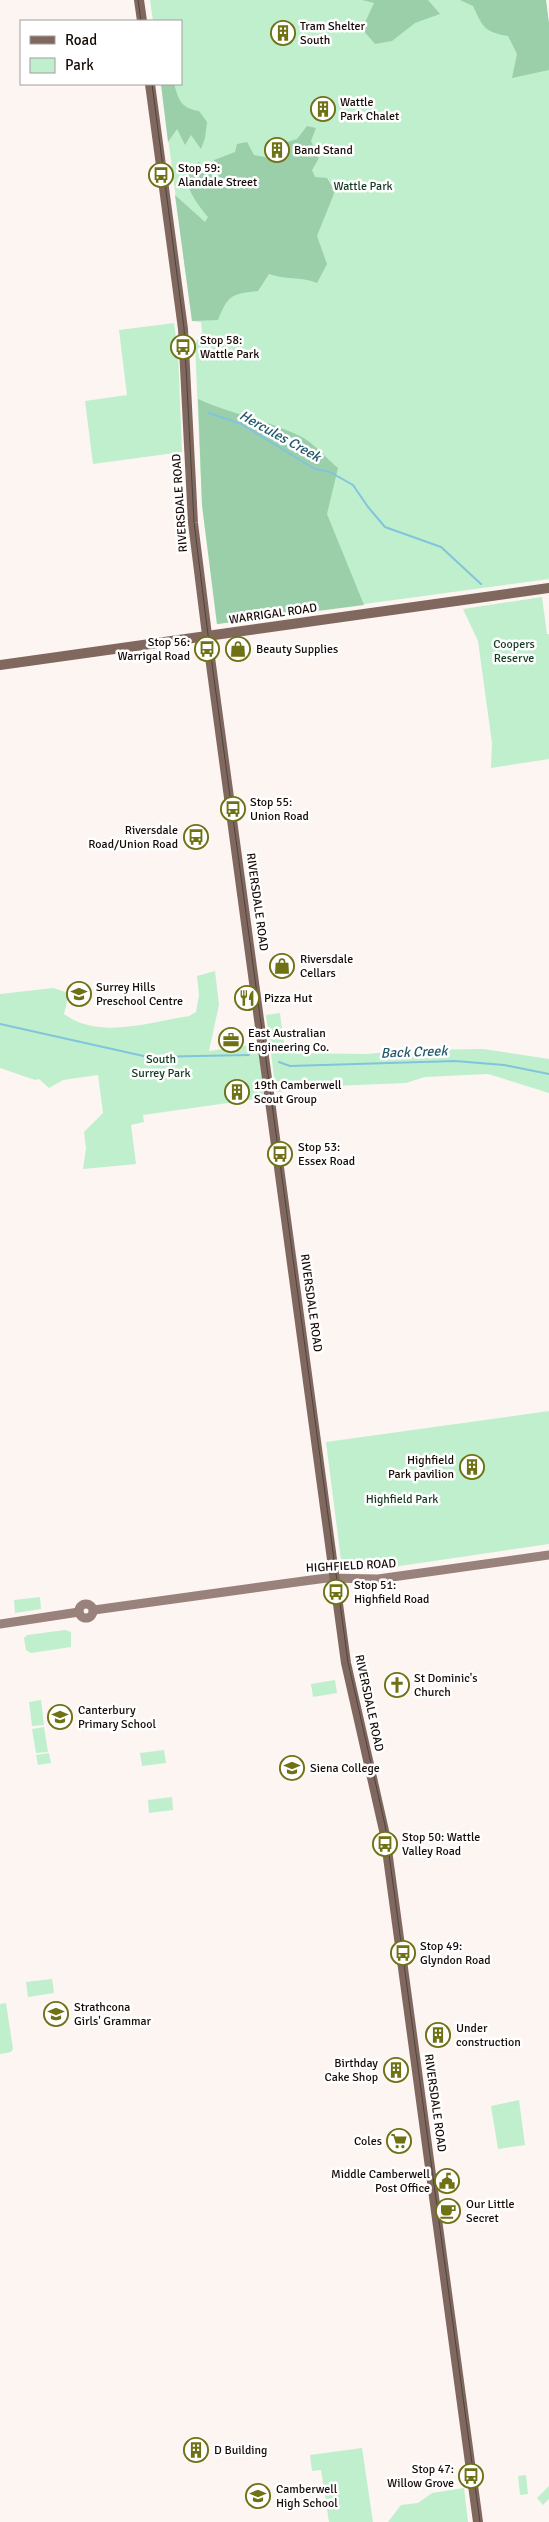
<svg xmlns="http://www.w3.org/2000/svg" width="549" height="2522" font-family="Signika,sans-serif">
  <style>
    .green { fill: #c0efcd }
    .forest { fill: #9acfa9 }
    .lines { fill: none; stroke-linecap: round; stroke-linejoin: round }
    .stream { stroke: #81c4dc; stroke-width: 2 }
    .secondary { stroke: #98827b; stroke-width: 9 }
    .primary { stroke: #81685f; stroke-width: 10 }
    .tram { stroke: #4d433f; stroke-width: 1 }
    .labels { text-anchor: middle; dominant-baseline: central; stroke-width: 5; stroke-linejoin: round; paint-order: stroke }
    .poi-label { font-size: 12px; fill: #160b07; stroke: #fff; text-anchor: start }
    .park-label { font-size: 12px; fill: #123b22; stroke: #fff }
    .street-label { font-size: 12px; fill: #160b07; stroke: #fff }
    .water-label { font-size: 14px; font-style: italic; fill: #22596b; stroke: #fff }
  </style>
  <rect width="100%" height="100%" fill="#fcf5f2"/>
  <g class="green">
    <polygon points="150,0 545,0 549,26 549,579 217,624 202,505 195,344 202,332 201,322 192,321 161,84 181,84 181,21 153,21"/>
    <polygon points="174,323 178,352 182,452 93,464 85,401 127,395 119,330"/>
    <polygon points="542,597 547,634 549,634 549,759 491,768 492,743 478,641 463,609"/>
    <path d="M215 971 219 1005 209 1051 258 1044 264 1098 143 1115 144 1122 131 1125 136 1164 83 1169 86 1148 84 1132 103 1113 98 1075 63 1080 49 1088 39 1079 35 1080 0 1068V994L53 988 69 993 64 1014C99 1040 150 1022 189 1016L196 1012 199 995 197 976Z"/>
    <polygon points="280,1013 285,1053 367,1054 410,1050 483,1049 549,1059 549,1093 488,1074 425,1077 406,1083 334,1086 276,1092 266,1015"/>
    <polygon points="549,1411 549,1544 386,1568 365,1570 342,1568 326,1442"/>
    <polygon points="40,1597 41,1609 15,1613 14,1600"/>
    <polygon points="65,1630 71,1632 71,1647 31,1653 26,1650 24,1638 27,1635"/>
    <polygon points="335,1680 337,1693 313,1697 311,1684"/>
    <polygon points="41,1700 44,1725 32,1726 29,1702"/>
    <polygon points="44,1727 48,1752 36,1753 32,1729"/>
    <polygon points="164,1750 166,1763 142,1766 140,1753"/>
    <polygon points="49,1753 51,1763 38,1765 36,1755"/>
    <polygon points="172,1797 173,1810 149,1813 148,1800"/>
    <polygon points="52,1979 54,1993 28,1997 26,1982"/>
    <polygon points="6,2003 13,2049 11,2052 0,2054 0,2004"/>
    <polygon points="519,2100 525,2145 498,2149 491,2106"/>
    <polygon points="362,2448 373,2522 329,2522 321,2470 312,2471 310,2455"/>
    <polygon points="526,2475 528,2494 520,2495 518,2476"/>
    <polygon points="549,2486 549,2499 543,2505 537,2498"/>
    <polygon points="464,2488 468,2522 388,2522 401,2505 418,2503 432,2493"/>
  </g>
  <g class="forest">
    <polygon points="362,0 428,0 440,14 415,23 392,41 375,44 362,29 374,3"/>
    <path d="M460 0H546L549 23V70L512 78 517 54 508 36C484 32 483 27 473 6Z"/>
    <path d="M161 84H174C179 101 181 108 199 111L207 122 205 138 201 149 191 135 185 145 177 129 168 142Z"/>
    <path d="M307 126 316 128 311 141 319 158 312 170 315 177 327 178 335 191 317 236 327 264 317 283C300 276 285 280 269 274L258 291C231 294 228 295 218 320L192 321 175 195 205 222 208 217C196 202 174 176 199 162L217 181 220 179 215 168 214 160 235 152 237 144 247 142 254 155 270 158 282 151 281 144 297 139Z"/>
    <path d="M198 399C231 414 267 420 300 436 313 442 326 458 338 468L327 514 364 605 217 624 202 505Z"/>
  </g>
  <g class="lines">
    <g class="stream">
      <polyline points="209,413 241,424 315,469 330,472 353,485 368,507 385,527 441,547 481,584"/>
      <polyline points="0,1024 148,1057 249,1055"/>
      <polyline points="279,1062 290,1066 455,1061 504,1065 549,1074"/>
    </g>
    <g class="secondary">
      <circle cx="86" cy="1611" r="7"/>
      <polyline points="94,1610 304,1581 327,1578 378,1579 549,1555"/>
      <polyline points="0,1624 79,1612"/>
    </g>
    <g class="primary">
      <polyline points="139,0 142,21"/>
      <polyline points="150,84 183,329 193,523 207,635 346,1663 385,1835 478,2522"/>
      <polyline points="0,665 549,588"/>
    </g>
    <g class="tram">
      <polyline points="138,0 141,21"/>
      <polyline points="152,84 184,328 194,522 207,627 348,1662 385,1825 480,2522"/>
    </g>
  </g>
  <defs>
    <symbol id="building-ring" viewBox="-11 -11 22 22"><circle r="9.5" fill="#fff" stroke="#6f7115" stroke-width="1.5"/><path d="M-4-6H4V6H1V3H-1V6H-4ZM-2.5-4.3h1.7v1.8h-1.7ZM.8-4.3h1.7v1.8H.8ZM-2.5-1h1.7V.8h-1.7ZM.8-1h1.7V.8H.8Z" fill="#6f7115"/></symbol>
    <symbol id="bus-ring" viewBox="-11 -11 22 22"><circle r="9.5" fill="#fff" stroke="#6f7115" stroke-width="1.5"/><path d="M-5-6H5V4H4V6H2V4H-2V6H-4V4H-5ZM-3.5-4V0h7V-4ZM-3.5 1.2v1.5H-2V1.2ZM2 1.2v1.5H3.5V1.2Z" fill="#6f7115"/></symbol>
    <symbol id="shop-ring" viewBox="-11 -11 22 22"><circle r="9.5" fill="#fff" stroke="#6f7115" stroke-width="1.5"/><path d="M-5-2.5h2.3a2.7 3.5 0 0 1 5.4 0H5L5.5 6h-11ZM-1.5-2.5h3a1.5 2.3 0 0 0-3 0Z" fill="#6f7115"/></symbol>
    <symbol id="school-ring" viewBox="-11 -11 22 22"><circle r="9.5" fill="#fff" stroke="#6f7115" stroke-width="1.5"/><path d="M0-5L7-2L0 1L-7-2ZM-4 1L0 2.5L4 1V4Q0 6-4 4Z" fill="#6f7115"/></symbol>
    <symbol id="restaurant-ring" viewBox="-11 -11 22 22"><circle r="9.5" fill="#fff" stroke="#6f7115" stroke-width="1.5"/><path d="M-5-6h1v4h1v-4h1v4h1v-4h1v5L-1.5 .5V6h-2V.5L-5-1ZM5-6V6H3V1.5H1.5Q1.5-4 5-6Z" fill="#6f7115"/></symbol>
    <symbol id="office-ring" viewBox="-11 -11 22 22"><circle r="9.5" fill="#fff" stroke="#6f7115" stroke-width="1.5"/><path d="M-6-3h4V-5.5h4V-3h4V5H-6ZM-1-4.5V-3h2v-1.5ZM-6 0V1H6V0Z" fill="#6f7115"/></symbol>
    <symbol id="church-ring" viewBox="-11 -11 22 22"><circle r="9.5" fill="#fff" stroke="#6f7115" stroke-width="1.5"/><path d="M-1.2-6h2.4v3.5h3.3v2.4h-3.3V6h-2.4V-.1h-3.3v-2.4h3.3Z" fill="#6f7115"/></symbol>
    <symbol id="supermarket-ring" viewBox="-11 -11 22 22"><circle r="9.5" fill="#fff" stroke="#6f7115" stroke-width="1.5"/><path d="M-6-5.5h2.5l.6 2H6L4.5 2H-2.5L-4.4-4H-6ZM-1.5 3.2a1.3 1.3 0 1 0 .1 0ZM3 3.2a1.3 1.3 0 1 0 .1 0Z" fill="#6f7115"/></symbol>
    <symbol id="civic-ring" viewBox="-11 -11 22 22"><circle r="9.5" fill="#fff" stroke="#6f7115" stroke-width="1.5"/><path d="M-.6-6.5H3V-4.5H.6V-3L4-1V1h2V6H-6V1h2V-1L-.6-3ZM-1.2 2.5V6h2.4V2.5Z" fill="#6f7115"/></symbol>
    <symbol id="cafe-ring" viewBox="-11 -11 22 22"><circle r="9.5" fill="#fff" stroke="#6f7115" stroke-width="1.5"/><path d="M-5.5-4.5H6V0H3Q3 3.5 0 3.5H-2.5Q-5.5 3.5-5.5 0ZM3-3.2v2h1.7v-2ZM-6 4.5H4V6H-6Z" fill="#6f7115"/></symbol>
  </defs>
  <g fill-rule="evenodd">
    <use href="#building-ring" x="269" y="19" width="28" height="28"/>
    <use href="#building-ring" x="309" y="95" width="28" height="28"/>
    <use href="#building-ring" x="263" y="136" width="28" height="28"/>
    <use href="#bus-ring" x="147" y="161" width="28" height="28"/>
    <use href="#bus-ring" x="169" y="333" width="28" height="28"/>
    <use href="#bus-ring" x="193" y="635" width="28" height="28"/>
    <use href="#shop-ring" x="224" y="635" width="28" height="28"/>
    <use href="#bus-ring" x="219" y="795" width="28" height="28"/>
    <use href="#bus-ring" x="182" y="823" width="28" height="28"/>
    <use href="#shop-ring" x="268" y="952" width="28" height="28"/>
    <use href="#school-ring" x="65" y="980" width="28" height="28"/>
    <use href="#restaurant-ring" x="233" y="984" width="28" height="28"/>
    <use href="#office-ring" x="217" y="1026" width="28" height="28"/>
    <use href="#building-ring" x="223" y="1078" width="28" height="28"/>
    <use href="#bus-ring" x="266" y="1140" width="28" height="28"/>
    <use href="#building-ring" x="458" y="1453" width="28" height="28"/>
    <use href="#bus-ring" x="322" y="1578" width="28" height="28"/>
    <use href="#church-ring" x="383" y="1671" width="28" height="28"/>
    <use href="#school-ring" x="46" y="1703" width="28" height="28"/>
    <use href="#school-ring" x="278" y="1754" width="28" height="28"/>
    <use href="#bus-ring" x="371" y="1830" width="28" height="28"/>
    <use href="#bus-ring" x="389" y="1939" width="28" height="28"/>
    <use href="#school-ring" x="42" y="2000" width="28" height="28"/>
    <use href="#building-ring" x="424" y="2021" width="28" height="28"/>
    <use href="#building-ring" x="382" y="2056" width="28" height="28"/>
    <use href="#supermarket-ring" x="385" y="2127" width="28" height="28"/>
    <use href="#civic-ring" x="433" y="2167" width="28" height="28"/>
    <use href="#cafe-ring" x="434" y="2197" width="28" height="28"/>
    <use href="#building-ring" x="182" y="2436" width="28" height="28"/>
    <use href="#bus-ring" x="457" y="2462" width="28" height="28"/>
    <use href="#school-ring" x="244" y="2482" width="28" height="28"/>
  </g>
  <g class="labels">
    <g class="poi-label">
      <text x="300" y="26">Tram Shelter<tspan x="300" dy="14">South</tspan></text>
      <text x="340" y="102">Wattle<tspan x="340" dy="14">Park Chalet</tspan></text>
      <text x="294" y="150">Band Stand</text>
      <text x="178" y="168">Stop 59:<tspan x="178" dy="14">Alandale Street</tspan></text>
      <text x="200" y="340">Stop 58:<tspan x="200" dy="14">Wattle Park</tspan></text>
      <text x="190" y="642" text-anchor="end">Stop 56:<tspan x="190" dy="14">Warrigal Road</tspan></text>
      <text x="256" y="649">Beauty Supplies</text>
      <text x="250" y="802">Stop 55:<tspan x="250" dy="14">Union Road</tspan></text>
      <text x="178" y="830" text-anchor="end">Riversdale<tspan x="178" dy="14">Road/Union Road</tspan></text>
      <text x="300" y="959">Riversdale<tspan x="300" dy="14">Cellars</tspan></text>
      <text x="96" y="987">Surrey Hills<tspan x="96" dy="14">Preschool Centre</tspan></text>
      <text x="264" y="998">Pizza Hut</text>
      <text x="248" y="1033">East Australian<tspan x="248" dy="14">Engineering Co.</tspan></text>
      <text x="254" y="1085">19th Camberwell<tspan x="254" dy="14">Scout Group</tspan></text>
      <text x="298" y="1147">Stop 53:<tspan x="298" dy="14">Essex Road</tspan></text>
      <text x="454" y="1460" text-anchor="end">Highfield<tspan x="454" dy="14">Park pavilion</tspan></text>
      <text x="354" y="1585">Stop 51:<tspan x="354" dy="14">Highfield Road</tspan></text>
      <text x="414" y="1678">St Dominic's<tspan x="414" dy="14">Church</tspan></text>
      <text x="78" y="1710">Canterbury<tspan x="78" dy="14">Primary School</tspan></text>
      <text x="310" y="1768">Siena College</text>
      <text x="402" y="1837">Stop 50: Wattle<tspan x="402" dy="14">Valley Road</tspan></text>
      <text x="420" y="1946">Stop 49:<tspan x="420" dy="14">Glyndon Road</tspan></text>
      <text x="74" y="2007">Strathcona<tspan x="74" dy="14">Girls' Grammar</tspan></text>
      <text x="456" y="2028">Under<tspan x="456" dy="14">construction</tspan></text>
      <text x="378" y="2063" text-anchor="end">Birthday<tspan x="378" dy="14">Cake Shop</tspan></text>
      <text x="382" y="2141" text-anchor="end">Coles</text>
      <text x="430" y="2174" text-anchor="end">Middle Camberwell<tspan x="430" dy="14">Post Office</tspan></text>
      <text x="466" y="2204">Our Little<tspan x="466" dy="14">Secret</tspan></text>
      <text x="214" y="2450">D Building</text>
      <text x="454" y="2469" text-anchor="end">Stop 47:<tspan x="454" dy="14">Willow Grove</tspan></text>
      <text x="276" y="2489">Camberwell<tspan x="276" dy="14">High School</tspan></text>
    </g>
    <g class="park-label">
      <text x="363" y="186">Wattle Park</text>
      <text x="514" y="644">Coopers<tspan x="514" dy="14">Reserve</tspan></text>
      <text x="161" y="1059">South<tspan x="161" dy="14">Surrey Park</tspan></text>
      <text x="402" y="1499">Highfield Park</text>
    </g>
    <g class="street-label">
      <text transform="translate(180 503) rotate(-94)">RIVERSDALE ROAD</text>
      <text transform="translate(273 614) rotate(-8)">WARRIGAL ROAD</text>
      <text transform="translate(257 902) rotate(82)">RIVERSDALE ROAD</text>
      <text transform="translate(311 1303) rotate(82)">RIVERSDALE ROAD</text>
      <text transform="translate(351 1566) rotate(-3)">HIGHFIELD ROAD</text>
      <text transform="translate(369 1703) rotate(78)">RIVERSDALE ROAD</text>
      <text transform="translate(435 2103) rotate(82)">RIVERSDALE ROAD</text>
    </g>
    <g class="water-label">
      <text transform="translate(280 436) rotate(29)">Hercules Creek</text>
      <text transform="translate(414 1052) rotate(-2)">Back Creek</text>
    </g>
  </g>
  <rect x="20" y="20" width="162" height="65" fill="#ffffff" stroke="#a29d9c"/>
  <rect x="30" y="36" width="25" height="8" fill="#81685f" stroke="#a29d9c"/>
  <text x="65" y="45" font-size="15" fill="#160b07">Road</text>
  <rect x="30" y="58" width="25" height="15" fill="#c0efcd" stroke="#a29d9c"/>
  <text x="65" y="70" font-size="15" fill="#160b07">Park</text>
</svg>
